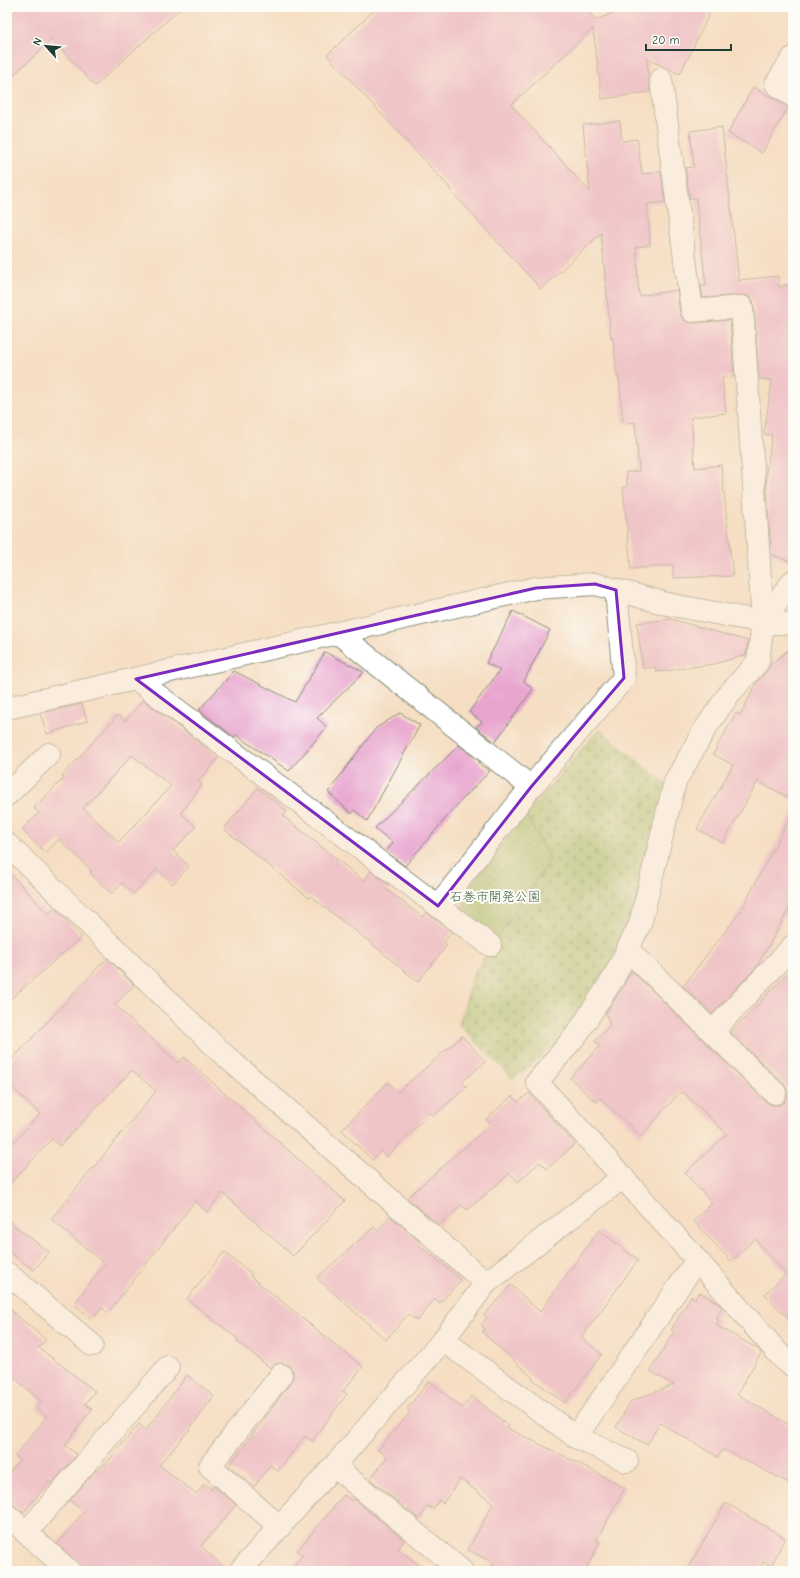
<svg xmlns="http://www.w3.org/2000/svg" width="800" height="1578" font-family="'Comic Neue','Klee One',sans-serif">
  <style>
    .grass { fill: url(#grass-dots); stroke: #608152 }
    .cemetery { fill: url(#cemetery-stones); stroke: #608152 }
    .building { fill: #e8a6cf; fill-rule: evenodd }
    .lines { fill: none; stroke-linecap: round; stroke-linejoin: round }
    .minor-casing { stroke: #8a8e7c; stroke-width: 24 }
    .minor { stroke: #fff; stroke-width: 22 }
    .marked { fill: none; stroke: #7b2cbf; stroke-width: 3; stroke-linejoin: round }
    .labels { text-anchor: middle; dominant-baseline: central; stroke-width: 4; stroke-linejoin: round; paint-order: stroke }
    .park-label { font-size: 13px; fill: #3f5f43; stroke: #fdfcf7 }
  </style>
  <defs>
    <pattern id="grass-dots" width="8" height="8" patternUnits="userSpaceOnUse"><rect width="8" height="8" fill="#a0c570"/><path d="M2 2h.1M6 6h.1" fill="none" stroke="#82a15d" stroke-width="1.8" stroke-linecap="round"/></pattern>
    <pattern id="cemetery-stones" width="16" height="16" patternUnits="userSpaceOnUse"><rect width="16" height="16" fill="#a0c570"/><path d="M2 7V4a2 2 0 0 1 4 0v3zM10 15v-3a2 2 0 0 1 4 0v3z" fill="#82a15d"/></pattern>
  </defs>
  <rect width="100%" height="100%" fill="#fdfcf7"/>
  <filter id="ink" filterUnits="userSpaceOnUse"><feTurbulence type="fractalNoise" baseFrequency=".025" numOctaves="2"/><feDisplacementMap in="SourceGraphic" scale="8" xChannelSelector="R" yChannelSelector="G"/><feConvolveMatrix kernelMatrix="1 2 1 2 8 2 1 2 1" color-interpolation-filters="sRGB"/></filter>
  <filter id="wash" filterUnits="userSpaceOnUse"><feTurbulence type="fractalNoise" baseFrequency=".012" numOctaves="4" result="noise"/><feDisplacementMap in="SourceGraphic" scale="16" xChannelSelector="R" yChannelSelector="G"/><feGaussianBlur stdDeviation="0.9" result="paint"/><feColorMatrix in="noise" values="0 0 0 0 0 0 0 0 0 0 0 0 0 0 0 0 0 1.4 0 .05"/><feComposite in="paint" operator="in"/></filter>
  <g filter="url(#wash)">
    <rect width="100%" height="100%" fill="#f5dec3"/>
    <polygon class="grass" points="526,814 550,860 497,939 464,914 463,895"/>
    <polygon class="cemetery" points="599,729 670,788 634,919 608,974 566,1037 513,1079 459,1025 474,972 550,860 526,814"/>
    <g id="blocks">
      <g class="building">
        <polygon points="20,7 182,7 95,86 52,39 7,81 7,19"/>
        <polygon points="378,7 584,7 596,20 627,7 713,7 680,74 647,59 650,92 602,99 593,28 511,105 590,192 583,125 620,121 622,141 637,139 642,174 661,172 665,202 647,204 650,245 636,247 639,296 677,290 680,313 682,318 687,322 693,323 730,320 734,377 722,376 726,413 691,417 695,468 721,465 733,576 673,578 673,565 631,569 623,487 627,487 626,472 639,471 635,422 623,424 619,377 617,377 613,338 611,339 601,233 541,289 450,190 451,189 327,55"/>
        <polygon points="753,87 788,107 762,153 728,133"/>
        <polygon points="722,127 739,282 740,280 778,276 779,287 793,284 793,563 771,554 766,473 772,435 764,434 772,380 759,379 754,306 753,300 748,296 741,295 703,298 701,286 706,286 696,198 690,199 685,168 694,167 690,131"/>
        <polygon points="513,611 550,630 524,681 533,689 495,742 476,727 482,722 469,712 500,670 486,663"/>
        <polygon points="671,619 748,641 746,655 714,664 657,672 656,667 643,669 637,623"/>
        <polygon points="793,646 793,800 758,781 723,843 697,829 733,765 713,754 736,713 740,715 759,679 767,670 770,665"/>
        <polygon points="325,652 364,672 317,718 327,727 289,771 236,735 234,737 199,710 234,671 295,702"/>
        <path d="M143 700 219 757 198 782 202 785 181 813 196 827 173 851 189 866 173 884 157 869 134 894 122 883 112 894 90 873 92 871 59 839 46 853 22 830 39 813 34 808 61 781 62 782V780L64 778 62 776 118 715 125 721ZM132 755 171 786 119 842 83 808Z"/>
        <polygon points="82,704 87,721 47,734 40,713"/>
        <polygon points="400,713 420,725 367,821 354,810 352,814 328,792 376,728"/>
        <polygon points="459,745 480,762 479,764 490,771 457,805 405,866 386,852 393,843 375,828"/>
        <polygon points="258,788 287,811 283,816 364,881 371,871 389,885 386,889 422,917 426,912 452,932 444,942 447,945 418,982 366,939 310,896 309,898 224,829"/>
        <polygon points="793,812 793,902 757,966 712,1014 683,986 740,912"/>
        <polygon points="7,870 48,914 55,908 82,937 7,1002"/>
        <polygon points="107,958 134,985 115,1005 178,1063 184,1057 345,1201 293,1256 223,1193 207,1212 195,1201 108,1313 101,1307 92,1319 74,1304 105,1264 51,1219 156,1091 132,1070 60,1146 52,1139 7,1187 7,1149 40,1114 7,1083 7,1065"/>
        <polygon points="793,967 793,1324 765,1294 786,1274 755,1239 731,1261 693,1221 712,1203 685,1173 727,1134 683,1092 682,1093 680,1092 641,1136 600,1098 596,1102 570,1078 600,1046 595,1041 610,1025 606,1013 632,971 766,1102 772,1105 779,1105 784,1102 787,1096 787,1090 784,1084 731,1033"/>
        <polygon points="462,1036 485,1062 462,1082 467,1087 433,1116 430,1112 387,1157 381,1151 372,1160 342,1130 388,1082 398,1092"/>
        <polygon points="529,1093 575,1144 547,1169 540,1162 518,1182 510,1173 467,1210 462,1205 439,1225 407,1198 491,1124 486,1119 512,1096 518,1102"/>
        <polygon points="390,1216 420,1242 418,1244 461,1280 440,1303 435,1299 417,1321 408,1314 386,1340 317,1278 374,1227 378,1231"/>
        <polygon points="7,1220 49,1252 34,1270 7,1250"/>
        <polygon points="599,1230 638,1260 581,1338 602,1354 565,1403 532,1379 533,1378 482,1332 485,1329 481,1325 487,1318 484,1315 511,1285 540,1312"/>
        <polygon points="224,1252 252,1274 250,1276 363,1367 343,1391 347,1394 312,1441 305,1436 278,1471 270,1465 254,1487 229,1466 290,1384 293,1377 293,1371 289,1365 282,1363 276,1364 270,1368 237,1341 238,1339 187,1299"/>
        <polygon points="699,1292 718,1303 722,1308 716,1318 719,1320 716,1325 758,1349 761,1353 737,1394 793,1427 793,1485 723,1449 718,1457 660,1423 647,1445 616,1427 631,1401 674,1385 650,1371 674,1332 671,1330 691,1296 695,1299"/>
        <polygon points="7,1307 46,1340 39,1348 95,1391 85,1404 92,1409 65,1445 77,1455 51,1484 49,1482 23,1513 15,1506 7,1503 7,1475 20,1460 15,1456 47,1416 36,1408 41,1401 7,1371"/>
        <polygon points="187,1375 214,1396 190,1429 159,1465 196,1494 205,1484 212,1490 214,1486 236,1505 201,1546 228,1571 87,1571 57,1544 83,1512 70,1500 96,1470 98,1471 105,1463 106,1464 139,1424 146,1430"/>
        <polygon points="429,1381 462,1408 472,1396 509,1426 507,1428 586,1467 625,1488 596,1541 600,1542 585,1571 489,1571 494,1563 468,1550 493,1503 460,1479 443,1503 439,1500 433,1509 428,1506 419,1519 370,1479 388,1457 378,1450 410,1412 407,1409"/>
        <polygon points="344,1495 352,1501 354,1499 404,1540 398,1549 427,1571 288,1571 303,1555 297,1551"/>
        <polygon points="726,1503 785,1538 771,1566 763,1562 759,1571 686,1571"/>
      </g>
    </g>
  </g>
  <g filter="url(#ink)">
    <use href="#blocks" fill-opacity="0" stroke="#8a8e7c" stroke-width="1"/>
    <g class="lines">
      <defs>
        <g id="minor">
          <polyline points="793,58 776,84 793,96"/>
          <polyline points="661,80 692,311 742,307 763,622 758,662 729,694 705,729 675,782 640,924 613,979 577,1034 537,1082 697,1260 785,1361 793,1366"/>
          <polyline points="763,622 793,581"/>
          <polyline points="136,679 438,906 531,787 338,633"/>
          <polyline points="7,708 536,588 595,584 667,604 763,622 793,624"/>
          <polyline points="531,787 624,678 616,590"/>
          <polyline points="7,795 49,754"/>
          <polyline points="7,844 222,1053 486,1283"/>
          <polyline points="438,906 490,945"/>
          <polyline points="628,950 775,1093"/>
          <polyline points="713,1031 793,946"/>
          <polyline points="7,1273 92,1345"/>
          <polyline points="443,1340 576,1437 627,1461"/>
          <polyline points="576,1437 697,1260"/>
          <polyline points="334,1466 462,1571"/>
          <polyline points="7,1515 69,1571"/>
          <polyline points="280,1527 210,1466 281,1375"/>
          <polyline points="26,1533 168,1367"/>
          <polyline points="240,1571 334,1466 443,1340 486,1283 623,1177"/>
        </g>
      </defs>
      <use href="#minor" class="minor-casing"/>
      <use href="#minor" class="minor"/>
    </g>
  </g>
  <path d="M0 0H800V1578H0ZM595 584 616 590 624 678 531 787 438 906 136 679 536 588Z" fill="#f5dec3" fill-opacity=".55" fill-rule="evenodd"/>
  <path class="marked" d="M595 584 616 590 624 678 531 787 438 906 136 679 536 588Z"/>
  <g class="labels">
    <g class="park-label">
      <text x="495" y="896">石巻市開発公園</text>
    </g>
  </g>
  <rect width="800" height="1578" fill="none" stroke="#fdfcf7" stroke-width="24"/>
  <g transform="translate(46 46) rotate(297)" stroke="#fdfcf7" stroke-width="3" paint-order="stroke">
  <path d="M0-3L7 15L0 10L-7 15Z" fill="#1f3d34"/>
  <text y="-6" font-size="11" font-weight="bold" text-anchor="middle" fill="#1f3d34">N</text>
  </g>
  <path d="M646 44v6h85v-6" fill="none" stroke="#1f3d34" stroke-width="2"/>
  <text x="652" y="44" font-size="12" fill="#1f3d34" stroke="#fdfcf7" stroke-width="3" paint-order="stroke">20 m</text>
</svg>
